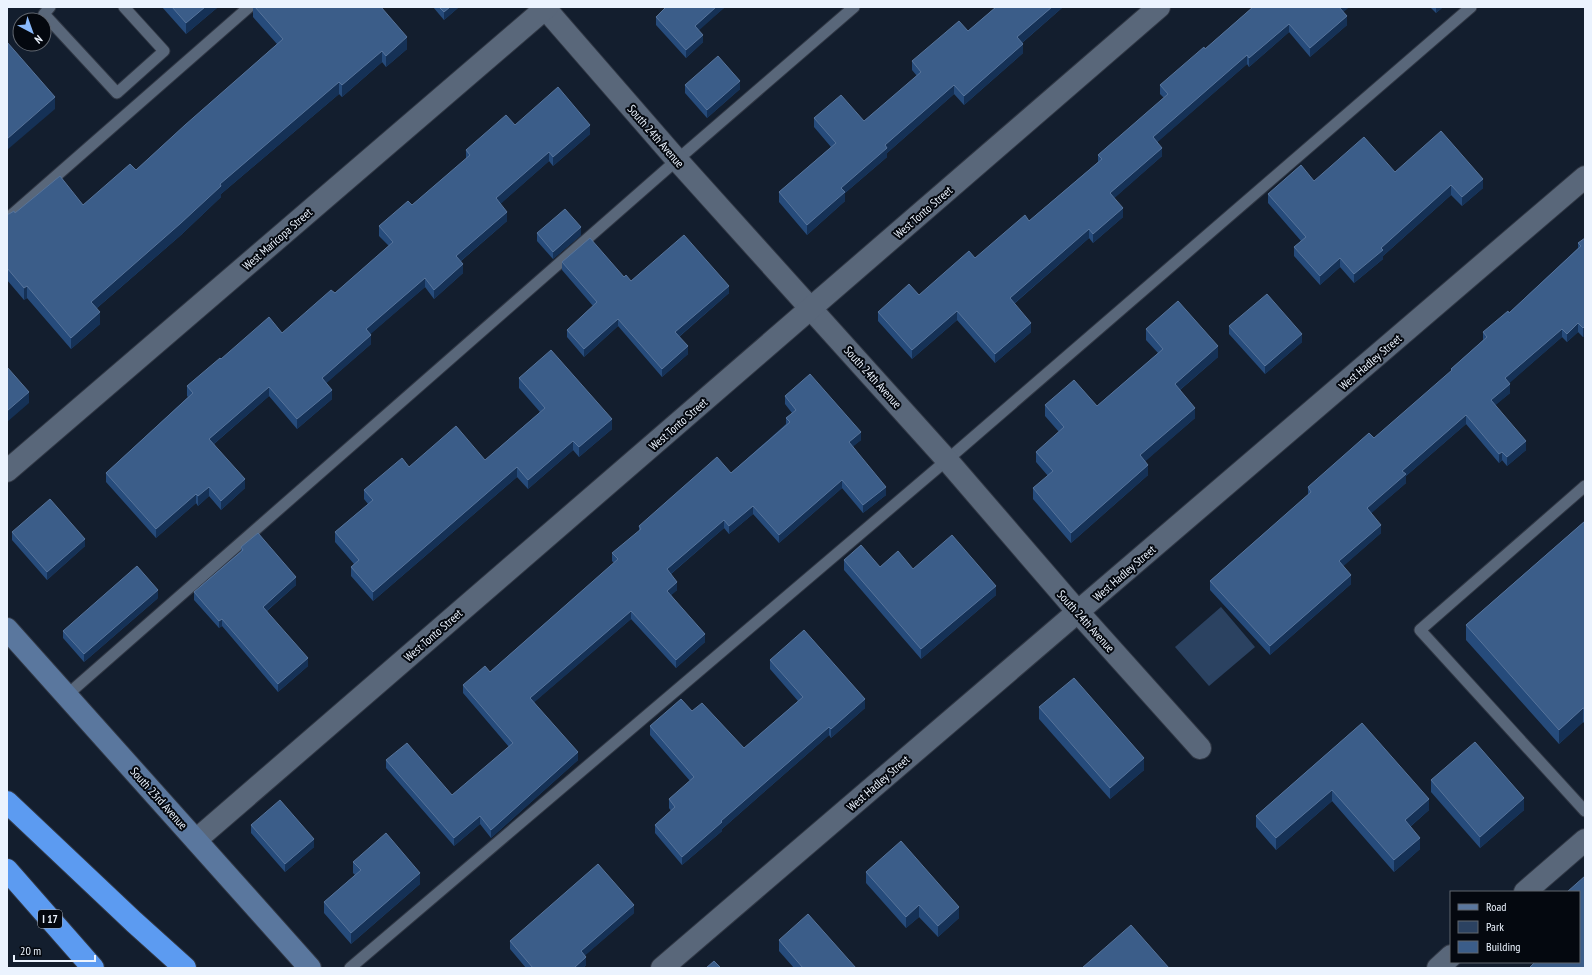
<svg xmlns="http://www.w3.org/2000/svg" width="1592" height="975" font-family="'PT Sans Narrow',sans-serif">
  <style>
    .green { fill: #2b4261 }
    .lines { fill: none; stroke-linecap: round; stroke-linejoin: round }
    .service-casing { stroke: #303744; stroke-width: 13 }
    .minor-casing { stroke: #303744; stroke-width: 24 }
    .secondary-casing { stroke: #303744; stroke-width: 24 }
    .motorway-casing { stroke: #303744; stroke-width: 24 }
    .service { stroke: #59677a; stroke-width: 11 }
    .minor { stroke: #59677a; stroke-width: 22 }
    .secondary { stroke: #5a779e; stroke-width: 22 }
    .motorway { stroke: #5c9bf1; stroke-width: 22 }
    .wall { fill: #264b7b }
    .shaded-wall { fill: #153156 }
    .building { fill: #3b5d89; stroke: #57749b }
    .labels { text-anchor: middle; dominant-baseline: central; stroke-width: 4; stroke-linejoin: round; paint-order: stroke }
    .shield { fill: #04080f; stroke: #a6acb6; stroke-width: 1 }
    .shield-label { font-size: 11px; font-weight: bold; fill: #ebf3fe }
    .street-label { font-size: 12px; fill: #ebf3fe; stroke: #04080f }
  </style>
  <rect width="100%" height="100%" fill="#131e2e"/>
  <polygon class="green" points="1221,607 1255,647 1209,686 1175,647"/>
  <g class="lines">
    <defs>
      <g id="service">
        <polyline points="50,7 44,14 117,93 164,51 124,7"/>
        <polyline points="7,219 249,7"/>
        <polyline points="1585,486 1420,630 1585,811"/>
        <polyline points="67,695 677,160 854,7"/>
        <polyline points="350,968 947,460 1471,7"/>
      </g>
      <g id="minor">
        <polyline points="544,7 677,160 947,460 1078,612 1200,748"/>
        <polyline points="7,471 547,7"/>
        <polyline points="196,840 1159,7"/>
        <polyline points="1525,892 1585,840"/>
        <polyline points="662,968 1585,177"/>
        <polyline points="1438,968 1451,956"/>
      </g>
      <polyline id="secondary" points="7,629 310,968"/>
      <g id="motorway">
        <polyline points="7,802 134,922 185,968"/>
        <polyline points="7,870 93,968"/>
      </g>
    </defs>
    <use href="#service" class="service-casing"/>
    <use href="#minor" class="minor-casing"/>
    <use href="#secondary" class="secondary-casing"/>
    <use href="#motorway" class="motorway-casing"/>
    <use href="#service" class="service"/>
    <use href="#minor" class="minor"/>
    <use href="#secondary" class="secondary"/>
    <use href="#motorway" class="motorway"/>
  </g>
  <g class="wall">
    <polygon points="162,7 218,7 186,34"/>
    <polygon points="253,7 381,7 407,49 386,67 382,62 342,97 339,94 221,194 221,197 181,235 97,308 100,324 71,349 27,298 24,300 7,280 7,214 15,213 83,205 136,170 277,44 253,17"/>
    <polygon points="433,7 459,7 444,20"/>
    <polygon points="725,7 698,30 703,42 686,58 656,25 656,17"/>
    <polygon points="996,7 1063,7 1022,43 1023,53 964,105 954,94 887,153 887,157 845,193 845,201 807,235 779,202 779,192 831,147 814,127 814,118 864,121 917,76 912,70 912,61 968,31"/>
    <polygon points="1253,7 1349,7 1343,12 1347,25 1310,57 1289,32 1249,67 1247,64 1157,142 1162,156 1114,198 1123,217 1093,243 1089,238 1014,304 1031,332 995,363 957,320 912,359 878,321 878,312 919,295 975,258 1029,221 1098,162 1098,155 1164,98 1160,94 1160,85 1205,49"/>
    <polygon points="1430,7 1443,7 1436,13"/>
    <polygon points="685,85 740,89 707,118 685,93"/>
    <polygon points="515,125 590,134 553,166 549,161 500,204 507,221 461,261 463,273 434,299 425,287 370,334 371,344 326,383 332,399 297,429 269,396 214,444 245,488 221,510 209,496 198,506 196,503 156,538 106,482 106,473 188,397 187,396 187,386 221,359 282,333 335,293 389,246 379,236 379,226 412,205 466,159 466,150"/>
    <polygon points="1395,172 1483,188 1462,206 1451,195 1383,256 1383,259 1354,283 1340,267 1320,285 1294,256 1294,247 1301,241 1268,203 1268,194 1314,181"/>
    <polygon points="537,233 581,235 553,259 537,241"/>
    <polygon points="1585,238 1585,335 1583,337 1578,332 1567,342 1562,337 1509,383 1510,393 1495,405 1526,450 1507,466 1502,460 1499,463 1466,424 1406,476 1406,483 1371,513 1381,533 1343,566 1351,584 1270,655 1210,590 1210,581 1308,495 1308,487 1374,438 1451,372 1451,369 1483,340 1483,332 1509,313 1578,248 1578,243"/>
    <polygon points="562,262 624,277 631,281 729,293 679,337 688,354 662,377 618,326 584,357 567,337 567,330 593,306 562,270"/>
    <polygon points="1229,326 1302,342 1265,374 1229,334"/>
    <polygon points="1146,329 1218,357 1180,390 1195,418 1145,461 1148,475 1071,543 1033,499 1033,488 1048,476 1036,462 1036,452 1059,432 1045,416 1045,405 1097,406 1158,353 1146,340"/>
    <polygon points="519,378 612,429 579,457 573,450 528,489 517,477 373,601 351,576 351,567 354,564 335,542 335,532 368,504 364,499 364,490 409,467 485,460 540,412 519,388"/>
    <polygon points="785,396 861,440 853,446 886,495 863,513 842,488 779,543 753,514 729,534 724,528 671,574 677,590 671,595 705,642 676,668 631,619 534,702 578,760 491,838 480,824 454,846 386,768 386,760 452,795 509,747 463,693 463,685 490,672 614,563 612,561 612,553 639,531 639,526 731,473 786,424 786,418 792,413 785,404"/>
    <polygon points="1585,521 1585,724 1583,722 1559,744 1466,640 1466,625"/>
    <polygon points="12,532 85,546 47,580 12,540"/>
    <polygon points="241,547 296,585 267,611 308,666 278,692 222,626 219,628 194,600 194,592 241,551"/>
    <polygon points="844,560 880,567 913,569 996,595 921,659 844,570"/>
    <polygon points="158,598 84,662 63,638 63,631"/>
    <polygon points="770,660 865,708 831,738 829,735 722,829 722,831 682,865 655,833 655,825 671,811 669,808 669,799 690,781 650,735 650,726 692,711 744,748 798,701 770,669"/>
    <polygon points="1039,707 1144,770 1110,799 1039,719"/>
    <polygon points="1362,723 1429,810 1410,827 1420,849 1394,872 1332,801 1276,850 1256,827 1256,816"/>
    <polygon points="1431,780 1524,810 1480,848 1431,792"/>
    <polygon points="251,825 314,847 285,872 251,833"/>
    <polygon points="353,862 420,884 351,944 324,913 324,902 355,875 353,873"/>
    <polygon points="866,872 959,918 938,937 919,917 906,928 866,883"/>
    <polygon points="634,913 585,955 586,965 583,968 526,968 510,949 510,941"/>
    <polygon points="779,940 856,968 794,968 779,951"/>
  </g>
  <g class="shaded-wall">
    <polygon points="205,7 218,7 186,34 186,23"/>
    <polygon points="450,7 459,7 444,20 444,12"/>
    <polygon points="716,7 725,7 695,34 695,26"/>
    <polygon points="1052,7 1063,7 1017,47 1017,37"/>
    <polygon points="1339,7 1349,7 1339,16"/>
    <polygon points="1436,7 1443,7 1436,13"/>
    <polygon points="1347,16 1347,25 1310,57 1310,48"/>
    <polygon points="1289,24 1289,32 1249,67 1249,58"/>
    <polygon points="703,35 703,42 686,58 686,50"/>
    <polygon points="407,37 407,49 386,67 386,56"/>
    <polygon points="1023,44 1023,53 964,105 964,96"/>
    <polygon points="382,51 382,62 342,97 342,85"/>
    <polygon points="1247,55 1247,64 1153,146 1153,137"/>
    <polygon points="740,81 740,89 707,118 707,110"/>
    <polygon points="339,82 339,94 221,194 221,197 181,235 91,313 91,302 220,184"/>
    <polygon points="954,85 954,94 887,153 887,157 845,193 845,201 807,235 807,225 841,188 885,145"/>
    <polygon points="55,97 55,109 7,150 7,139"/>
    <polygon points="590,125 590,134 553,166 553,157"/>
    <polygon points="1162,148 1162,156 1110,202 1110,193"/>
    <polygon points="549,152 549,161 496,208 496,198"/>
    <polygon points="1483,179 1483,188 1462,206 1462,197"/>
    <polygon points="1451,185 1451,195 1383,256 1383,259 1354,283 1354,274 1381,248"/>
    <polygon points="1123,208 1123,217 1093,243 1093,234"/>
    <polygon points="507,212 507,221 456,265 456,256"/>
    <polygon points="581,227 581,235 553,259 553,252"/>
    <polygon points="1089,229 1089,238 1010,307 1010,298"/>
    <polygon points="1340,258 1340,267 1320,285 1320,276"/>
    <polygon points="463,264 463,273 434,299 434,290"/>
    <polygon points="425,278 425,287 366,338 366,329"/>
    <polygon points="27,286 27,298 24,300 24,288"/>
    <polygon points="729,286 729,293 675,340 675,332"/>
    <polygon points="957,311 957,320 912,359 912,350"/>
    <polygon points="100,312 100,324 71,349 71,338"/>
    <polygon points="618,319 618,326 584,357 584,349"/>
    <polygon points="1031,323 1031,332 995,363 995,354"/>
    <polygon points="1578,323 1578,332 1567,342 1567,334"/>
    <polygon points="1585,326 1585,335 1583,337 1583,328"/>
    <polygon points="1562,329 1562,337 1505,387 1505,378"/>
    <polygon points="1302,334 1302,342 1265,374 1265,366"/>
    <polygon points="371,335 371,344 322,387 322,378"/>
    <polygon points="688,346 688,354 662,377 662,369"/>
    <polygon points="1218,346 1218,357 1175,394 1175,384"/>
    <polygon points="1510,384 1510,393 1491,409 1491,400"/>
    <polygon points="269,387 269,396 209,448 209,439"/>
    <polygon points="332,390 332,399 297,429 297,419"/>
    <polygon points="29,392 29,403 7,422 7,411"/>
    <polygon points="1195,408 1195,418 1140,466 1140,455"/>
    <polygon points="1466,415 1466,424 1406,476 1406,483 1367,517 1367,508 1402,471"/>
    <polygon points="612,419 612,429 579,457 579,447"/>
    <polygon points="861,432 861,440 849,450 849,442"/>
    <polygon points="573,441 573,450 528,489 528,480"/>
    <polygon points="1526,441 1526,450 1507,466 1507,457"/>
    <polygon points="1502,452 1502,460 1499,463 1499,454"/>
    <polygon points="1148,465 1148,475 1071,543 1071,533"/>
    <polygon points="517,467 517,477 373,601 373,592"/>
    <polygon points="245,479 245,488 221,510 221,501"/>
    <polygon points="842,480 842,488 779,543 779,535"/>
    <polygon points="209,487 209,496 198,506 198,496"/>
    <polygon points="886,487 886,495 863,513 863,505"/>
    <polygon points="196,494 196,503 156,538 156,529"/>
    <polygon points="753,506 753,514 729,534 729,526"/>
    <polygon points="724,520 724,528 667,577 667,569"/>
    <polygon points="1381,525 1381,533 1339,570 1339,561"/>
    <polygon points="85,539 85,546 47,580 47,572"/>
    <polygon points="1351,575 1351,584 1270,655 1270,646"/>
    <polygon points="296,577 296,585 263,614 263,607"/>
    <polygon points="677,582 677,590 667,599 667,591"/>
    <polygon points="996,586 996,595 921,659 921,649"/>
    <polygon points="158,590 158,598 84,662 84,654"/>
    <polygon points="631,611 631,619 530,706 530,698"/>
    <polygon points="222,619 222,626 219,628 219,621"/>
    <polygon points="705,634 705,642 676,668 676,660"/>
    <polygon points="308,658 308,666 278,692 278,684"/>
    <polygon points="865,699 865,708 831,738 831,729"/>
    <polygon points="1583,708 1583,722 1559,744 1559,730"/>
    <polygon points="829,727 829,735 722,829 722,831 682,865 682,857 721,821"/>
    <polygon points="578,752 578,760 491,838 491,830"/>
    <polygon points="1144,758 1144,770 1110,799 1110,788"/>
    <polygon points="1332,790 1332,801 1276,850 1276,838"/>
    <polygon points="1524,798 1524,810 1480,848 1480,837"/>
    <polygon points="1429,799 1429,810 1405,831 1405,820"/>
    <polygon points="480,816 480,824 454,846 454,838"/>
    <polygon points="1420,838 1420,849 1394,872 1394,860"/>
    <polygon points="314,839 314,847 285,872 285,864"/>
    <polygon points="420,873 420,884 351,944 351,933"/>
    <polygon points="634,905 634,913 581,959 581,951"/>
    <polygon points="919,905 919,917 906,928 906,917"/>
    <polygon points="959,907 959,918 938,937 938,926"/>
    <polygon points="586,957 586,965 583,968 574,968"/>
  </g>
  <g class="building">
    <polygon points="172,7 205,7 186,23"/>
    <polygon points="255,7 381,7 407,37 386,56 382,51 342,85 339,82 220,184 221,186 181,223 91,302 100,312 71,338 27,286 24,288 7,268 7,214 9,214 14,211 15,213 60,176 83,205 130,164 136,170 185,125 283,39"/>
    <polygon points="439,7 450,7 444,12"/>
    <polygon points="666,7 716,7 695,26 703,35 686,50 656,17"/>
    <polygon points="996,7 1052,7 1017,37 1023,44 964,96 954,85 885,145 887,148 841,188 845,192 807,225 779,192 836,143 814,118 841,95 864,121 921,72 912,61 959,21 968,31"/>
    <polygon points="1253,7 1339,7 1347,16 1310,48 1289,24 1249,58 1247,55 1153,137 1162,148 1110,193 1123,208 1093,234 1089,229 1010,298 1031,323 995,354 957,311 912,350 878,312 909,284 919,295 969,251 975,258 1025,215 1029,221 1102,159 1098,155 1168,94 1160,85 1204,47 1205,49"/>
    <polygon points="7,42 55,97 7,139"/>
    <polygon points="718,56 740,81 707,110 685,85"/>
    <polygon points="558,87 590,125 553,157 549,152 496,198 507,212 456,256 463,264 434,290 425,278 366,329 371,335 322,378 332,390 297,419 269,387 209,439 245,479 221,501 209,487 198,496 196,494 156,529 106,473 193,393 187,386 220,358 221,359 269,317 282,333 331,290 335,293 393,242 379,226 408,201 412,205 470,155 466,150 506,115 515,125"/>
    <polygon points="1441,131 1483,179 1462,197 1451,185 1381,248 1383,250 1354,274 1340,258 1320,276 1294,247 1306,237 1268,194 1301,165 1314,181 1364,137 1395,172"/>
    <polygon points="565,209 581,227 553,252 537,233"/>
    <polygon points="684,235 729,286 675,332 688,346 662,369 618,319 584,349 567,330 597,302 562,262 590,238 624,277 626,275 631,281"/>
    <polygon points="1585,238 1585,326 1583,328 1578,323 1567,334 1562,329 1505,378 1510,384 1491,400 1526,441 1507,457 1502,452 1499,454 1466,415 1402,471 1406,474 1367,508 1381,525 1339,561 1351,575 1270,646 1210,581 1311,492 1308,487 1351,449 1369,433 1374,438 1452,370 1451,369 1487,337 1483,332 1508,311 1509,313 1581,246 1578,243"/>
    <polygon points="1267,294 1302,334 1265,366 1229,326"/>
    <polygon points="1178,301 1218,346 1175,384 1195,408 1140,455 1148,465 1071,533 1033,488 1053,471 1036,452 1064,427 1045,405 1074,380 1097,406 1163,349 1146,329"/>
    <polygon points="551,350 612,419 579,447 573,441 528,480 517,467 373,592 351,567 359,560 335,532 373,500 364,490 402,458 409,467 456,426 485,460 545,408 519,378"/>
    <polygon points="7,367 29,392 7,411"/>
    <polygon points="810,374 861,432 849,442 886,487 863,505 842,480 779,535 753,506 729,526 724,520 667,569 677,582 667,591 705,634 676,660 631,611 530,698 578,752 491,830 480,816 454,838 386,760 407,743 452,795 513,743 463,685 485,666 490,672 618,559 612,553 641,529 639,526 717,457 731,473 790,422 786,418 796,410 785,396"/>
    <polygon points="50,499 85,539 47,572 12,532"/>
    <polygon points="1585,521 1585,709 1583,708 1559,730 1466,625"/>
    <polygon points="258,533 296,577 263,607 308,658 278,684 222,619 219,621 194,592 243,550 241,547"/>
    <polygon points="952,535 996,586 921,649 844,560 861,545 880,567 898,551 913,569"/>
    <polygon points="137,566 158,590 84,654 63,631"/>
    <polygon points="804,630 865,699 831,729 829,727 721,821 722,822 682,857 655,825 675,807 669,799 694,777 650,726 681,699 692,711 702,703 744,748 803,697 770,660"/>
    <polygon points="1074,678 1144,758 1110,788 1039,707"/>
    <polygon points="1362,723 1429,799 1405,820 1420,838 1394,860 1332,790 1276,838 1256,816"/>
    <polygon points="1475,742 1524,798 1480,837 1431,780"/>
    <polygon points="280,800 314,839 285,864 251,825"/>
    <polygon points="386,833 420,873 351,933 324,902 361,870 353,862"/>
    <polygon points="901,841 959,907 938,926 919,905 906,917 866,872"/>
    <polygon points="598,864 634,905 581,951 586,957 574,968 533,968 510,941"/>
    <polygon points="1585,876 1585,968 1529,968 1535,962 1579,962 1579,892 1567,892"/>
    <polygon points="808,914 856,968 803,968 779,940"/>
    <polygon points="1131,925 1169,968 1082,968"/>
    <polygon points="714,961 721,968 706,968"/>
  </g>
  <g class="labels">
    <rect class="shield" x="38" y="910" width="24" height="18" rx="3"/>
    <g class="shield-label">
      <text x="50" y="919">I 17</text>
    </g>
    <g class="street-label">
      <text transform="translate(656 136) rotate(49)">South 24th Avenue</text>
      <text transform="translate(923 212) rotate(-41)">West Tonto Street</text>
      <text transform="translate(277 239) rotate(-41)">West Maricopa Street</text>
      <text transform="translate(1370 362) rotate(-41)">West Hadley Street</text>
      <text transform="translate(873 377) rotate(48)">South 24th Avenue</text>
      <text transform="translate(678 424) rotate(-41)">West Tonto Street</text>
      <text transform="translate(1124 573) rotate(-41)">West Hadley Street</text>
      <text transform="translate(1086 621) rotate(48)">South 24th Avenue</text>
      <text transform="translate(433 635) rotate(-41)">West Tonto Street</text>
      <text transform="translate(878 783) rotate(-41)">West Hadley Street</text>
      <text transform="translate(159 798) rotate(48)">South 23rd Avenue</text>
    </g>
  </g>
  <rect width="1592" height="975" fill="none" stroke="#ebf3fe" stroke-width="16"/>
  <rect x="1450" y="891" width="130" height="72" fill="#04080f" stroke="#60666f"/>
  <rect x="1458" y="904" width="20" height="6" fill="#5a779e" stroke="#60666f"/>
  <text x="1486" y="911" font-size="12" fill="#ebf3fe">Road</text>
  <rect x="1458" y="921" width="20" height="12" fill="#2b4261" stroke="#60666f"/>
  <text x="1486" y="931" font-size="12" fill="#ebf3fe">Park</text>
  <rect x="1458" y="941" width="20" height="12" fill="#3b5d89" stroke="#60666f"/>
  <text x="1486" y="951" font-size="12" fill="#ebf3fe">Building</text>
  <g transform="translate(32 32) rotate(139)"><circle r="19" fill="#04080f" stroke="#60666f"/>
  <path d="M0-3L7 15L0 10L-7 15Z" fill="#8abafc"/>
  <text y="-6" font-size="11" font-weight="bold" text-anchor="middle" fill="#ebf3fe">N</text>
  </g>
  <path d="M14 955v6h81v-6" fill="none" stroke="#ebf3fe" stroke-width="2"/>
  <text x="20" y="955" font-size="12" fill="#ebf3fe" stroke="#04080f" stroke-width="3" paint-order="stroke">20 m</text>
</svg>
